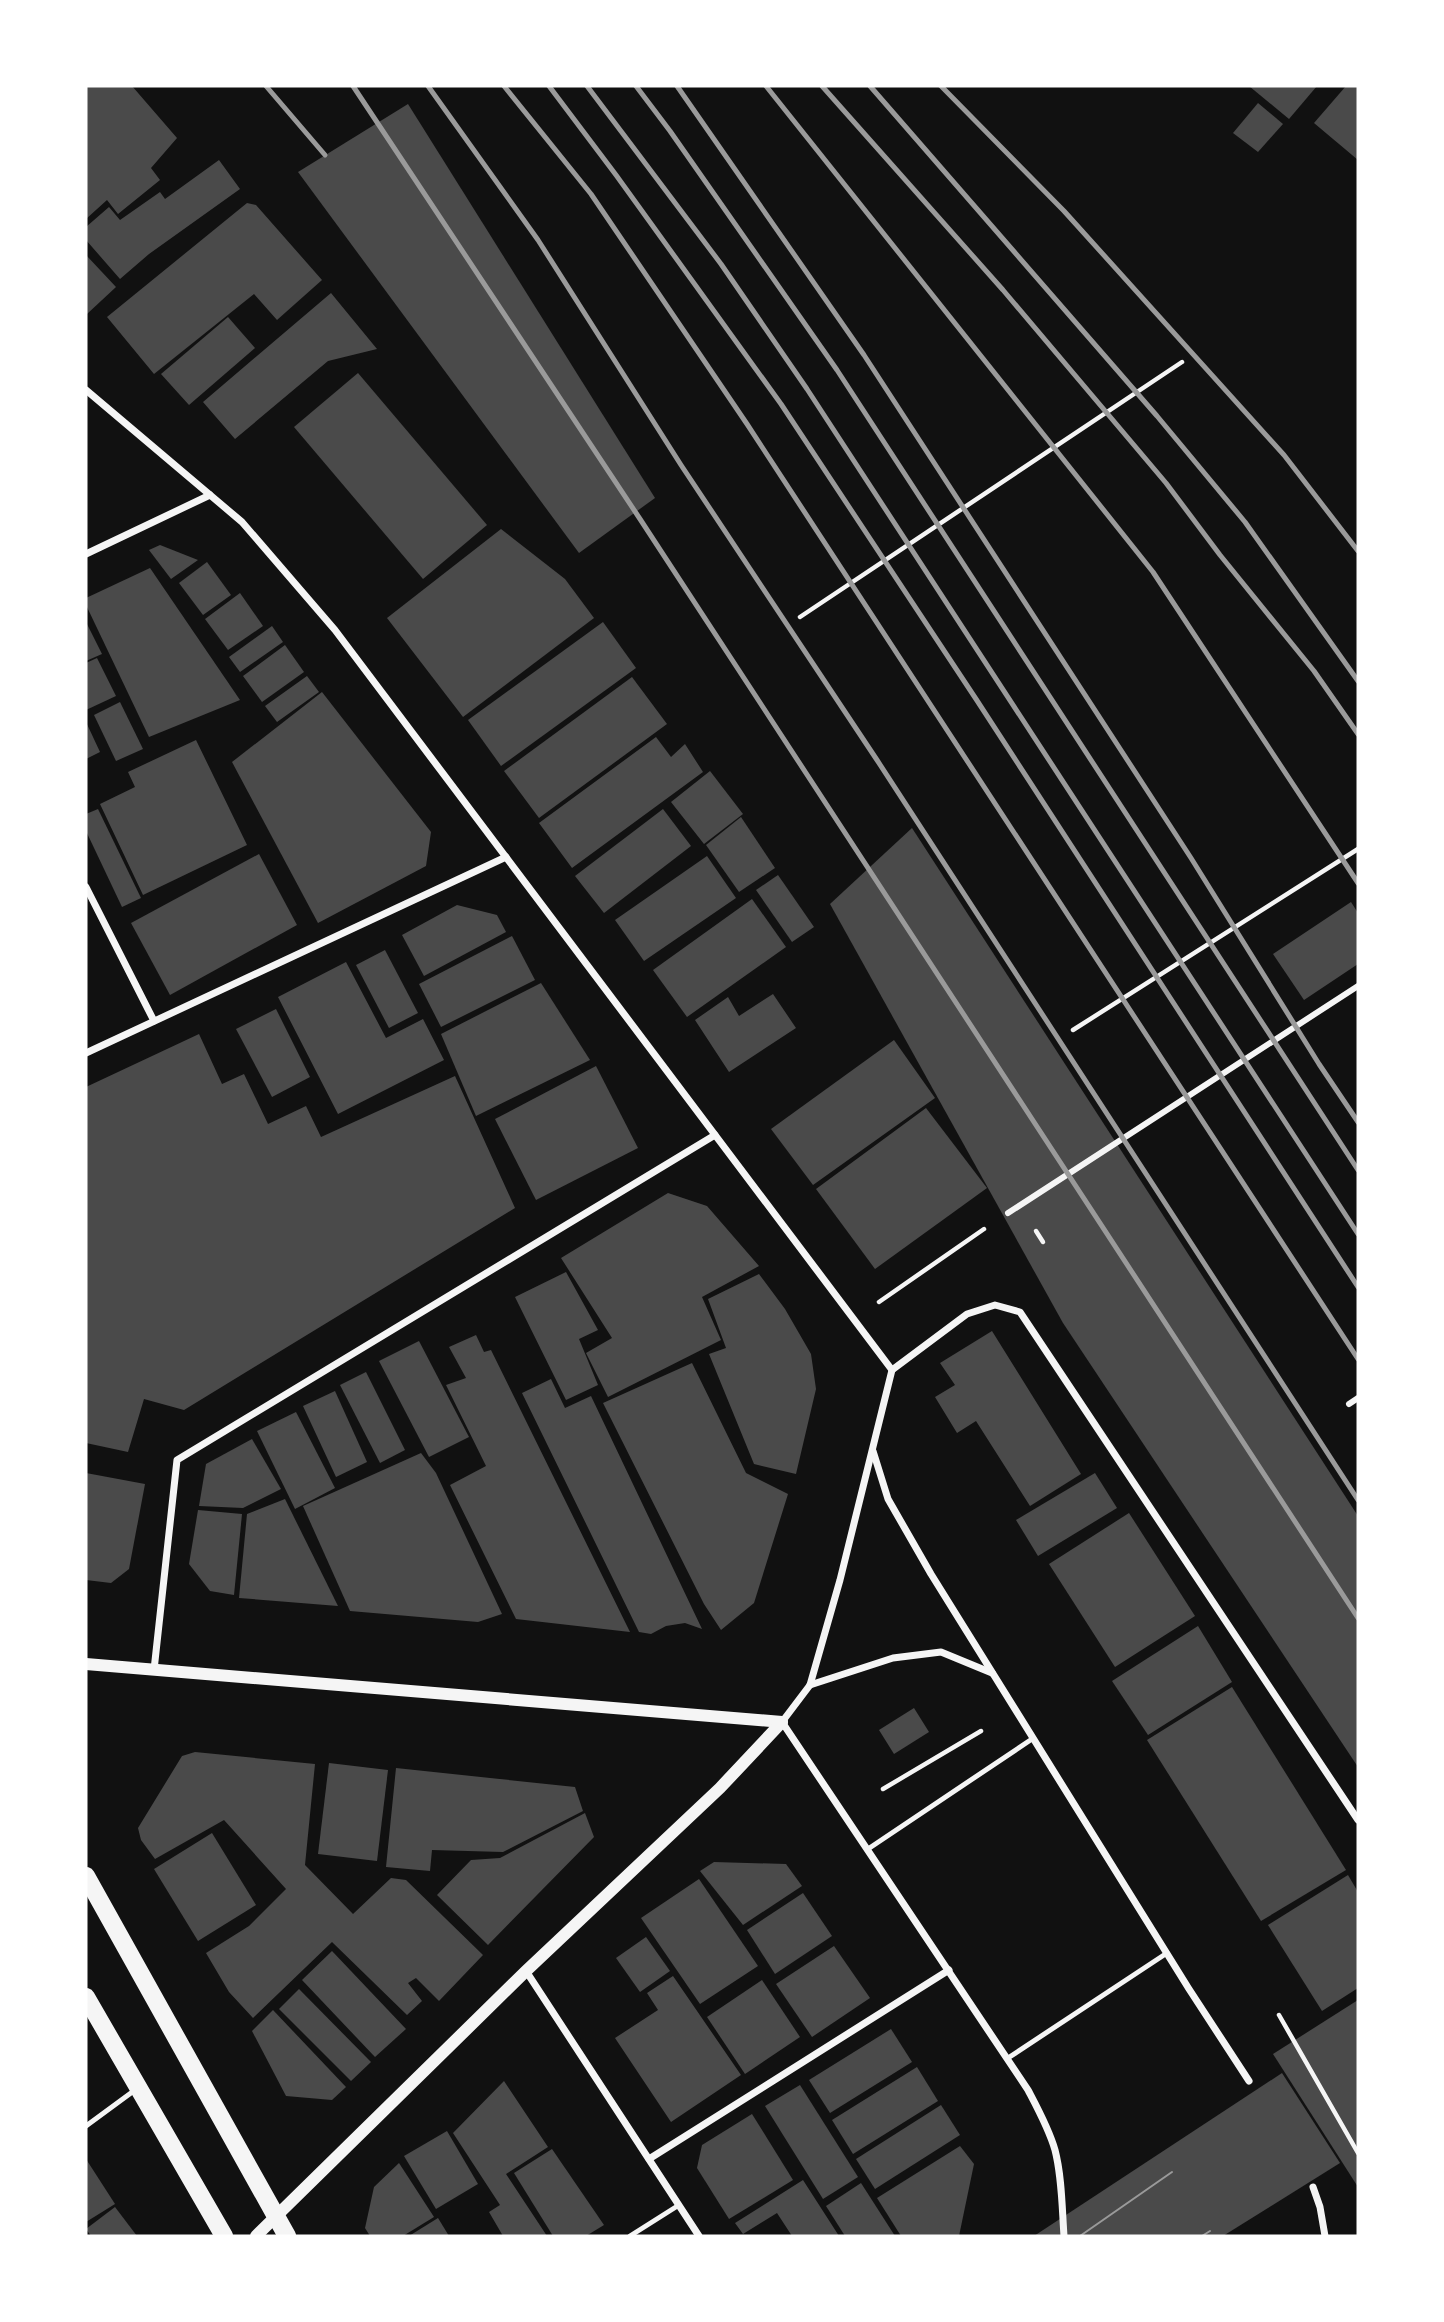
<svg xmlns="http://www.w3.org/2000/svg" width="1444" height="2322" font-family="Georgia,serif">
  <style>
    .building { fill: #4a4a4a }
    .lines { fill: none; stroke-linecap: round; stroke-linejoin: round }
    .path { stroke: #f5f5f5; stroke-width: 4.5 }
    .service { stroke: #f5f5f5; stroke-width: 5 }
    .pedestrian { stroke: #f5f5f5; stroke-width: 6 }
    .minor { stroke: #f5f5f5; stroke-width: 7 }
    .tertiary { stroke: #f5f5f5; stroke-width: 12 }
    .primary { stroke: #f5f5f5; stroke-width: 18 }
    .tram { stroke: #9a9a9a; stroke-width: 2 }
    .rail { stroke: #9a9a9a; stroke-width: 5 }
  </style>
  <rect width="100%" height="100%" fill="#111"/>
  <g class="building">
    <polygon points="86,86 132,86 177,138 151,168 160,180 118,214 107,200 86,219"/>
    <polygon points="1249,86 1317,86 1289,119"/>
    <polygon points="1346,86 1358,86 1358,160 1314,123"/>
    <polygon points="1258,103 1283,124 1258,152 1233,133"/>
    <polygon points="408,104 655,498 579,553 298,172"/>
    <polygon points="219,160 240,189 149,254 120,279 86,240 86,227 109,207 120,220 160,192 165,199"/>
    <polygon points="247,203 256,205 322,280 277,320 254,294 154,374 107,317"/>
    <polygon points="86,255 116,287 87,314 86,313"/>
    <polygon points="331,293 377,349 328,361 235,439 203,402"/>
    <polygon points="228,317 255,348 189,405 161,374"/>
    <polygon points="358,373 487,525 423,579 294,427"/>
    <polygon points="501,529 565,579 594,618 463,717 387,618"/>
    <polygon points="160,545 198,560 171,579 149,550"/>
    <polygon points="207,562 231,595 203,615 179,583"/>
    <polygon points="150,568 240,700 149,737 86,605 86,598"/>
    <polygon points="240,593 263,626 228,650 205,619"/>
    <polygon points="86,622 102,654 86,661"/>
    <polygon points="603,622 636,668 501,766 468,720"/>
    <polygon points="272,626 283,642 240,672 229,657"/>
    <polygon points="285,645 304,672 262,702 243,676"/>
    <polygon points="97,658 116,696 86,710 86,663"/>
    <polygon points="307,676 319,692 277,722 265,706"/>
    <polygon points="632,677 667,724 539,818 504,771"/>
    <polygon points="322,692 431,832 426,866 318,923 232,762"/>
    <polygon points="120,702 143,749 116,761 94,715"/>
    <polygon points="86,722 100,752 86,759"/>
    <polygon points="656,737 671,757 685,744 703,772 572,868 539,823"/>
    <polygon points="196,740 247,845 143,895 100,804 135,787 128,772"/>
    <polygon points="710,771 743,814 704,844 671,802"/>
    <polygon points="98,809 141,898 122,907 86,831 86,814"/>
    <polygon points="663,809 691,846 604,913 575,876"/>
    <polygon points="741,817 775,868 739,892 706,845"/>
    <polygon points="912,828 1358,1516 1358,1767 1063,1323 830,904"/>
    <polygon points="259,854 297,925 170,995 131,923"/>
    <polygon points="707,856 736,898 644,961 615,920"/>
    <polygon points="778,875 814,927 792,942 756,890"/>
    <polygon points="752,899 786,947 687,1017 653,970"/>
    <polygon points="1351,902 1358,913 1358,964 1304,1000 1273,954"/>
    <polygon points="457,905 497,915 506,932 424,976 402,935"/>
    <polygon points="512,936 535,980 441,1027 419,984"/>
    <polygon points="385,950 418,1013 389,1028 356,965"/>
    <polygon points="346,962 386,1038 423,1019 444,1060 338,1114 278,997"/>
    <polygon points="541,983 590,1060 476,1116 441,1034"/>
    <polygon points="773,994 796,1028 729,1072 695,1020 728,997 739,1016"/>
    <polygon points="276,1009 310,1077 272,1097 236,1029"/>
    <polygon points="199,1034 222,1084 244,1074 268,1124 306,1106 321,1137 455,1076 515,1208 184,1410 144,1399 128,1452 86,1443 86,1087"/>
    <polygon points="894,1040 935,1098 813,1185 771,1129"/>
    <polygon points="596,1066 638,1148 536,1200 495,1119"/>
    <polygon points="926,1108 987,1188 875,1269 816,1189"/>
    <polygon points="668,1193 707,1206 759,1266 702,1297 721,1340 608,1397 586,1353 612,1338 561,1258"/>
    <polygon points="566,1272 598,1330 579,1339 598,1385 566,1400 515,1297"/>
    <polygon points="759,1274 785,1309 811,1354 816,1389 796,1474 754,1464 709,1354 726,1348 708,1299"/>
    <polygon points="992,1331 1081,1474 1030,1506 976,1421 957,1433 935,1397 955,1385 940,1363"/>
    <polygon points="476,1335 484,1352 491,1350 630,1632 516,1619 450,1485 486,1466 446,1385 466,1378 449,1347"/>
    <polygon points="419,1341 469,1437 429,1457 379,1361"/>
    <polygon points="692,1363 746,1473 788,1494 754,1603 721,1630 704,1604 603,1403"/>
    <polygon points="366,1372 405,1450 380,1463 340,1385"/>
    <polygon points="551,1379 565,1408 591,1396 702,1629 685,1623 666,1626 651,1634 639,1632 522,1393"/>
    <polygon points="335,1391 367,1462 336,1477 303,1406"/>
    <polygon points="296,1412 335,1488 295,1509 257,1431"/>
    <polygon points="252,1439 281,1489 243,1508 199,1506 206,1464"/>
    <polygon points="421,1453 436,1473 502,1614 478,1622 350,1611 303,1506"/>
    <polygon points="86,1473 145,1484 129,1569 111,1583 86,1580"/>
    <polygon points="1095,1473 1117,1508 1038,1556 1016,1520"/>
    <polygon points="285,1499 338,1606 239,1598 247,1514"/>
    <polygon points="198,1510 242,1514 234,1595 210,1591 189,1564"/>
    <polygon points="1129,1513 1195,1616 1115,1667 1049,1564"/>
    <polygon points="1198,1626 1232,1682 1148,1735 1112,1681"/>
    <polygon points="1232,1687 1346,1870 1261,1921 1147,1740"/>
    <polygon points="914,1708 929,1732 894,1754 879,1730"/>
    <polygon points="195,1752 315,1764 305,1865 353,1914 391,1878 406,1880 483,1955 439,2001 416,1978 408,1983 422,2001 407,2015 332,1942 253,2018 229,1992 206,1953 249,1926 286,1889 224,1820 155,1859 141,1840 138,1828 182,1756"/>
    <polygon points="329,1763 388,1770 377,1861 318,1854"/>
    <polygon points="396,1768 575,1787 583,1811 503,1852 432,1850 430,1871 386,1867"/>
    <polygon points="585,1813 594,1837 488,1945 437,1895 471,1860 500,1858"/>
    <polygon points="212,1833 256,1905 198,1941 154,1869"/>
    <polygon points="714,1862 786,1864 802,1886 743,1925 700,1871"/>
    <polygon points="1348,1875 1358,1892 1358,1988 1322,2011 1268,1925"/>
    <polygon points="699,1879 758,1966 700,2004 641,1918"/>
    <polygon points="803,1893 832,1936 775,1974 747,1930"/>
    <polygon points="646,1937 670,1971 640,1992 616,1958"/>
    <polygon points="834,1946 870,1998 812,2037 776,1984"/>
    <polygon points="332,1951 406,2029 375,2057 302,1980"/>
    <polygon points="673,1976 741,2075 671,2122 615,2038 658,2010 647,1993"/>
    <polygon points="762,1980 800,2037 745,2074 707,2017"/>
    <polygon points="299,1989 371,2062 351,2081 279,2009"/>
    <polygon points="1358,2000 1358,2187 1273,2054"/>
    <polygon points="273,2010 346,2087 332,2100 286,2096 252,2031"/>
    <polygon points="891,2029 912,2062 830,2113 809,2080"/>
    <polygon points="917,2067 938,2101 853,2154 832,2120"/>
    <polygon points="1282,2073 1340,2163 1223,2236 1034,2236"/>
    <polygon points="504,2081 548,2147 506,2174 547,2236 503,2236 489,2212 500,2205 453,2133"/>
    <polygon points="800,2085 858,2177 823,2199 765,2106"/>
    <polygon points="941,2105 960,2135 875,2189 856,2159"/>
    <polygon points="752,2114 793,2180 729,2219 697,2168 702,2145"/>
    <polygon points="447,2131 478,2184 436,2209 404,2156"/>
    <polygon points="960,2146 974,2164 959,2236 901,2236 877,2198"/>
    <polygon points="552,2149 604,2225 586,2236 553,2236 514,2173"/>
    <polygon points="86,2159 115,2204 86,2222"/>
    <polygon points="399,2163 434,2217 403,2236 370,2236 365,2228 374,2187"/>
    <polygon points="803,2180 839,2236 792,2236 777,2213 743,2234 735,2223"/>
    <polygon points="861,2183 895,2236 845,2236 826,2206"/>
    <polygon points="115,2207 137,2236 91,2236 86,2229"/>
    <polygon points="438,2218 449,2236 409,2236"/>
  </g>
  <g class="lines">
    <g class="path">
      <polyline points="800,617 1182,362"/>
      <polyline points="1073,1030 1358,849"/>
      <polyline points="1036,1231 1043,1242"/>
      <polyline points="879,1302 984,1229"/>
      <polyline points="883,1789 981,1731"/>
      <polyline points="1279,2015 1358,2153"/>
    </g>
    <g class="service">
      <polyline points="868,1849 1032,1739"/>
      <polyline points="1008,2058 1167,1953"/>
      <polyline points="86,2126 135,2090"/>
      <polyline points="630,2236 679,2205"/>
    </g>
    <g class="pedestrian">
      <polyline points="1008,1213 1358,986"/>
      <polyline points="1349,1404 1358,1398"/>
    </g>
    <g class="minor">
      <polyline points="86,390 242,522 335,630 892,1370"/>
      <polyline points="86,554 210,495"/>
      <polyline points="86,887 154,1021"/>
      <polyline points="86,1053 506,857"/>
      <polyline points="873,1451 888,1499 931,1574 1189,1989 1249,2081"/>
      <polyline points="154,1670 177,1460 715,1135"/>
      <polyline points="810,1685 893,1658 941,1652 992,1673"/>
      <polyline points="526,1971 699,2236"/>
      <polyline points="649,2159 949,1970"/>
      <polyline points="1313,2187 1320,2207 1325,2236"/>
      <path d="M1064 2236C1062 2208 1062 2177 1055 2150 1049 2129 1038 2109 1028 2090L782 1722 810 1685 840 1580 892 1370 967 1314 995 1305 1020 1312 1358 1820"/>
    </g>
    <g class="tertiary">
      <polyline points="86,1664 782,1722"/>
      <polyline points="256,2236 526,1971 720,1788 782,1722"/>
    </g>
    <g class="primary">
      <polyline points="86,1876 287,2236"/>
      <polyline points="86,1997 224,2236"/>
    </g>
    <g class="tram">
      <polyline points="1080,2236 1172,2172"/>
      <polyline points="1202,2236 1210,2231"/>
    </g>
    <g class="rail">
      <polyline points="266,86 325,155"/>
      <polyline points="353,86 640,519 1358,1618"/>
      <polyline points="428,86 538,240 681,465 877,760 1358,1500"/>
      <polyline points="504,86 591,194 747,424 1358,1359"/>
      <polyline points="549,86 616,175 781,404 976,699 1358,1287"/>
      <polyline points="587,86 721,264 807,389 1358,1234"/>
      <polyline points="636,86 670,131 837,370 1358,1170"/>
      <polyline points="677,86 864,355 1191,858 1319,1064 1358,1122"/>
      <polyline points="766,86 1153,572 1358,883"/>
      <polyline points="822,86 1003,290 1166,483 1220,555 1314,671 1358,734"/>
      <polyline points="870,86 1157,416 1245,522 1358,681"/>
      <polyline points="941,86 1064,211 1284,455 1358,551"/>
    </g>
  </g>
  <rect width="1444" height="2322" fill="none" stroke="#ffffff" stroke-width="175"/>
</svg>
